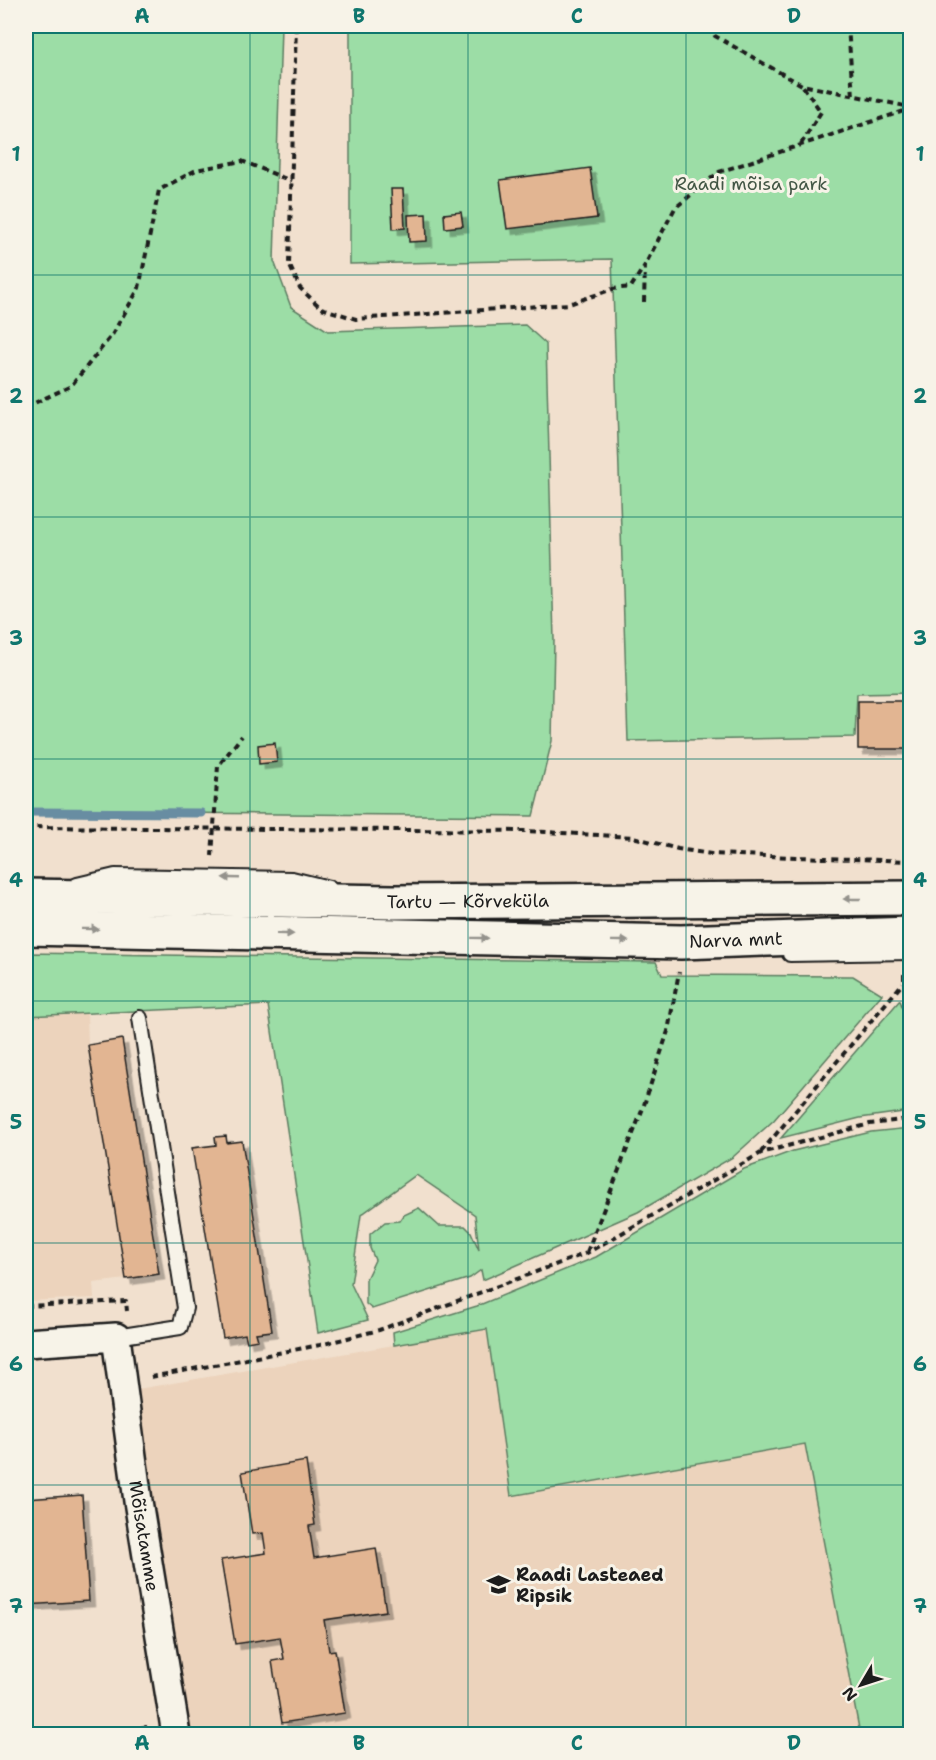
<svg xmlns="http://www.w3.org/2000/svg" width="936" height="1760" font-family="'Shantell Sans',sans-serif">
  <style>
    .built { fill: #ecd3bc }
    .green { fill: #9cdda6; stroke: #5c7c61; stroke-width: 1.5 }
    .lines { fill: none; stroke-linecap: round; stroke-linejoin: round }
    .stream { stroke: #688da2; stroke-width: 9 }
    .building { fill: #e2b592; stroke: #1c1c1c; stroke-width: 1.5; filter: url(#shadow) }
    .lane-casing { stroke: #1c1c1c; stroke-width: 18 }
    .street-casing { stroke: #1c1c1c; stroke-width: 32 }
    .secondary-casing { stroke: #1c1c1c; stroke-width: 38 }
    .path { stroke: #1c1c1c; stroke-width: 4; stroke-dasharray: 6 4.5; stroke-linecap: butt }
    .lane { stroke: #f7f3e8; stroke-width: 14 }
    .street { stroke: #f7f3e8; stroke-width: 27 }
    .secondary { stroke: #f7f3e8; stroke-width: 33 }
    .oneway { fill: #94928c }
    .grid { fill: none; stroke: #0f766e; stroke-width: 1.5; stroke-opacity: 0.55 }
    .labels { text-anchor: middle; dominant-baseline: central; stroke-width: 6; stroke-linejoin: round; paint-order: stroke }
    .park-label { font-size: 18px; fill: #425645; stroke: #f7f3e8 }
    .street-label { font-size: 18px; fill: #1c1c1c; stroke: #f7f3e8 }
    .poi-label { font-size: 18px; font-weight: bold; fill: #1c1c1c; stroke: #f7f3e8; text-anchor: start }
    .neatline { fill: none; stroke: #0f766e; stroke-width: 2 }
    .grid-label { font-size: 20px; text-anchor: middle; font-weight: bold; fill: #0f766e }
  </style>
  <defs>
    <filter id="shadow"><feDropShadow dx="5.5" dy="5.5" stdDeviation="0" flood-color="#0004"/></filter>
  </defs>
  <rect width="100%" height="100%" fill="#f1e0ce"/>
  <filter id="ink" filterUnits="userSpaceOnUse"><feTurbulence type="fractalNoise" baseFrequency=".0167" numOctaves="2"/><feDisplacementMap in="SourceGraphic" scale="12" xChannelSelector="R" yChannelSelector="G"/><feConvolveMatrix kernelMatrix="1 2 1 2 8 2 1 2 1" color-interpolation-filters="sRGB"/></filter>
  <g filter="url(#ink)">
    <g class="built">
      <polygon points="87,1013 88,1045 126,1279 93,1283 94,1298 26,1301 26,1016"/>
      <polygon points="487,1329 511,1496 806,1444 860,1734 189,1734 132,1390"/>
    </g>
    <g class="green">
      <polygon points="26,26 281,26 274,261 291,307 328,331 525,325 546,344 554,640 552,741 533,816 26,812"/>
      <polygon points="350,26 910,26 910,693 857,694 855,737 628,741 612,259 350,264"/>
      <polygon points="26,953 656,962 662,975 853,976 882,994 774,1120 733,1157 638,1212 483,1280 481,1270 470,1278 372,1309 366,1304 366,1279 375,1260 370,1248 370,1234 385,1222 400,1221 404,1215 419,1208 439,1226 465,1226 471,1232 479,1250 475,1215 416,1175 361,1215 351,1284 368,1320 318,1333 268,1005 26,1016"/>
      <polygon points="900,1000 910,1032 910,1111 860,1118 781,1138"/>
      <polygon points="910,1128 910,1734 860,1734 805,1444 511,1496 487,1329 394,1345 393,1332 477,1306 596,1257 744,1169 793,1151 871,1132"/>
    </g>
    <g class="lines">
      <polyline class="stream" points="26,812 201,813"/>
    </g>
    <g class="building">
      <polygon points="590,168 597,218 507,229 500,180"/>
      <polygon points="391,189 403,189 405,228 393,229"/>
      <polygon points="461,212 463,226 445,228 444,214"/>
      <polygon points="426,214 427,241 409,242 408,215"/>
      <rect x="858" y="701" width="52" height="48"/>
      <polygon points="275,743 277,762 259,764 258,745"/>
      <polygon points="122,1039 159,1274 126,1279 88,1045"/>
      <polygon points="226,1136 227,1143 242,1141 272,1331 256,1333 258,1340 247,1342 245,1334 223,1338 192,1148 216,1145 215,1137"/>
      <polygon points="306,1461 315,1525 309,1526 314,1558 376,1548 386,1611 324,1620 329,1651 335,1650 345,1713 282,1723 272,1661 284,1659 280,1637 235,1644 221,1560 266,1553 263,1533 252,1534 242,1472"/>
      <polygon points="82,1495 89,1601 26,1605 26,1499"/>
    </g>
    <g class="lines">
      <defs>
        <g id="lane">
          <polyline points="77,885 115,876 292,879 329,888"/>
          <polyline points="790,954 910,952"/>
          <polyline points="116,1337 180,1327 185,1308 140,1018"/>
        </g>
        <g id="street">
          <path id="s1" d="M26 1343 116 1337 138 1501 176 1734"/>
        </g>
        <g id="secondary">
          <path id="s2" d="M26 896 393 902 910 898"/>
          <path id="s3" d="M26 928 681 942 910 934"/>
        </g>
      </defs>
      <use href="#lane" class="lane-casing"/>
      <use href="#street" class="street-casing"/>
      <use href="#secondary" class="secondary-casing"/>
      <g class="path">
        <polyline points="296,26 289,264 300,288 321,308 356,319 569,304 613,289 631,287 645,265"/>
        <polyline points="709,26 715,36 802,85 910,107"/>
        <polyline points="848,26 853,96"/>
        <polyline points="801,144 821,112 802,85"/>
        <polyline points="644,302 645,265 675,208 719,172 910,109"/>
        <polyline points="26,407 71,386 112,335 139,288 159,190 196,170 242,161 291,181"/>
        <polyline points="26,827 527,831 633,837 678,849 711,854 910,861"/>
        <polyline points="212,856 218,766 242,736"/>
        <polyline points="904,974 904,983 910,1005"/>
        <polyline points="761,1152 903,983"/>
        <polyline points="587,1252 643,1108 668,1031 679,972"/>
        <polyline points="26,1306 126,1301 127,1311"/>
        <polyline points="151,1377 320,1345 379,1330 587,1253 761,1153 870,1124 910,1119"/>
        <polyline points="89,1734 148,1727"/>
      </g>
      <use href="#lane" class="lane"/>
      <use href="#street" class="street"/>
      <use href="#secondary" class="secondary"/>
    </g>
    <defs><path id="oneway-solid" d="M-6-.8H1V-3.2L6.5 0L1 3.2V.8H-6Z" transform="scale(1.5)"/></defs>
    <g class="oneway">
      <use href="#oneway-solid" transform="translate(231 878) rotate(-178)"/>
      <use href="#oneway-solid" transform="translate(852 899) rotate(180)"/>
      <use href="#oneway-solid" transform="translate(90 929) rotate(1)"/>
      <use href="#oneway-solid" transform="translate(285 934) rotate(1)"/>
      <use href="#oneway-solid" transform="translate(480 938) rotate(1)"/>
      <use href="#oneway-solid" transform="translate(620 941) rotate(1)"/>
    </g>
  </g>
  <path class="grid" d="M250 26V1734M468 26V1734M686 26V1734M26 275H910M26 517H910M26 759H910M26 1001H910M26 1243H910M26 1485H910"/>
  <defs>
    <symbol id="school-bare" viewBox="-9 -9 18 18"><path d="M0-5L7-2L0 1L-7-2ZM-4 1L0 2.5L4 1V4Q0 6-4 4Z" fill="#1c1c1c" stroke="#f7f3e8" stroke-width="2.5" paint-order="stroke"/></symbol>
  </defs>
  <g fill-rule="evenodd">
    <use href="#school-bare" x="482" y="1568" width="33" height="33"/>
  </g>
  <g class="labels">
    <g class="park-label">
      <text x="751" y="184">Raadi mõisa park</text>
    </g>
    <g class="street-label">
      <text stroke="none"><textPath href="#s2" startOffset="442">Tartu — Kõrveküla</textPath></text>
      <text stroke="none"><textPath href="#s3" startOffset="710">Narva mnt</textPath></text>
      <text stroke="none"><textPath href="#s1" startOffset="291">Mõisatamme</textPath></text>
    </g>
    <g class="poi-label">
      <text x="516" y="1575">Raadi Lasteaed<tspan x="516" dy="21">Ripsik</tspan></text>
    </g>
  </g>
  <rect width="936" height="1760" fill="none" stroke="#f7f3e8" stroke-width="66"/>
  <g transform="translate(861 1685) rotate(231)" stroke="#f7f3e8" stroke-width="4.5" paint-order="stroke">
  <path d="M0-4.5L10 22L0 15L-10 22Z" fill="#1c1c1c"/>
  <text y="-9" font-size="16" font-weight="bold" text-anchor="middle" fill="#1c1c1c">N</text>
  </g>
  <rect x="33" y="33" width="870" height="1694" class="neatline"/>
  <g class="grid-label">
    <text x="142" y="23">A</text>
    <text x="359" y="23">B</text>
    <text x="577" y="23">C</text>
    <text x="794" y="23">D</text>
    <text x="16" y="161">1</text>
    <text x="920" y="161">1</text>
    <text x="16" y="403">2</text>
    <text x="920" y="403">2</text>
    <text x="16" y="645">3</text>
    <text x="920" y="645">3</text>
    <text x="16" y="887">4</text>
    <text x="920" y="887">4</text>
    <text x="16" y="1129">5</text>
    <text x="920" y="1129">5</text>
    <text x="16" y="1371">6</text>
    <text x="920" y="1371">6</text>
    <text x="16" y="1613">7</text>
    <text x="920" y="1613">7</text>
    <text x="142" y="1750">A</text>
    <text x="359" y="1750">B</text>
    <text x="577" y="1750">C</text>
    <text x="794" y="1750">D</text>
  </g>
</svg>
